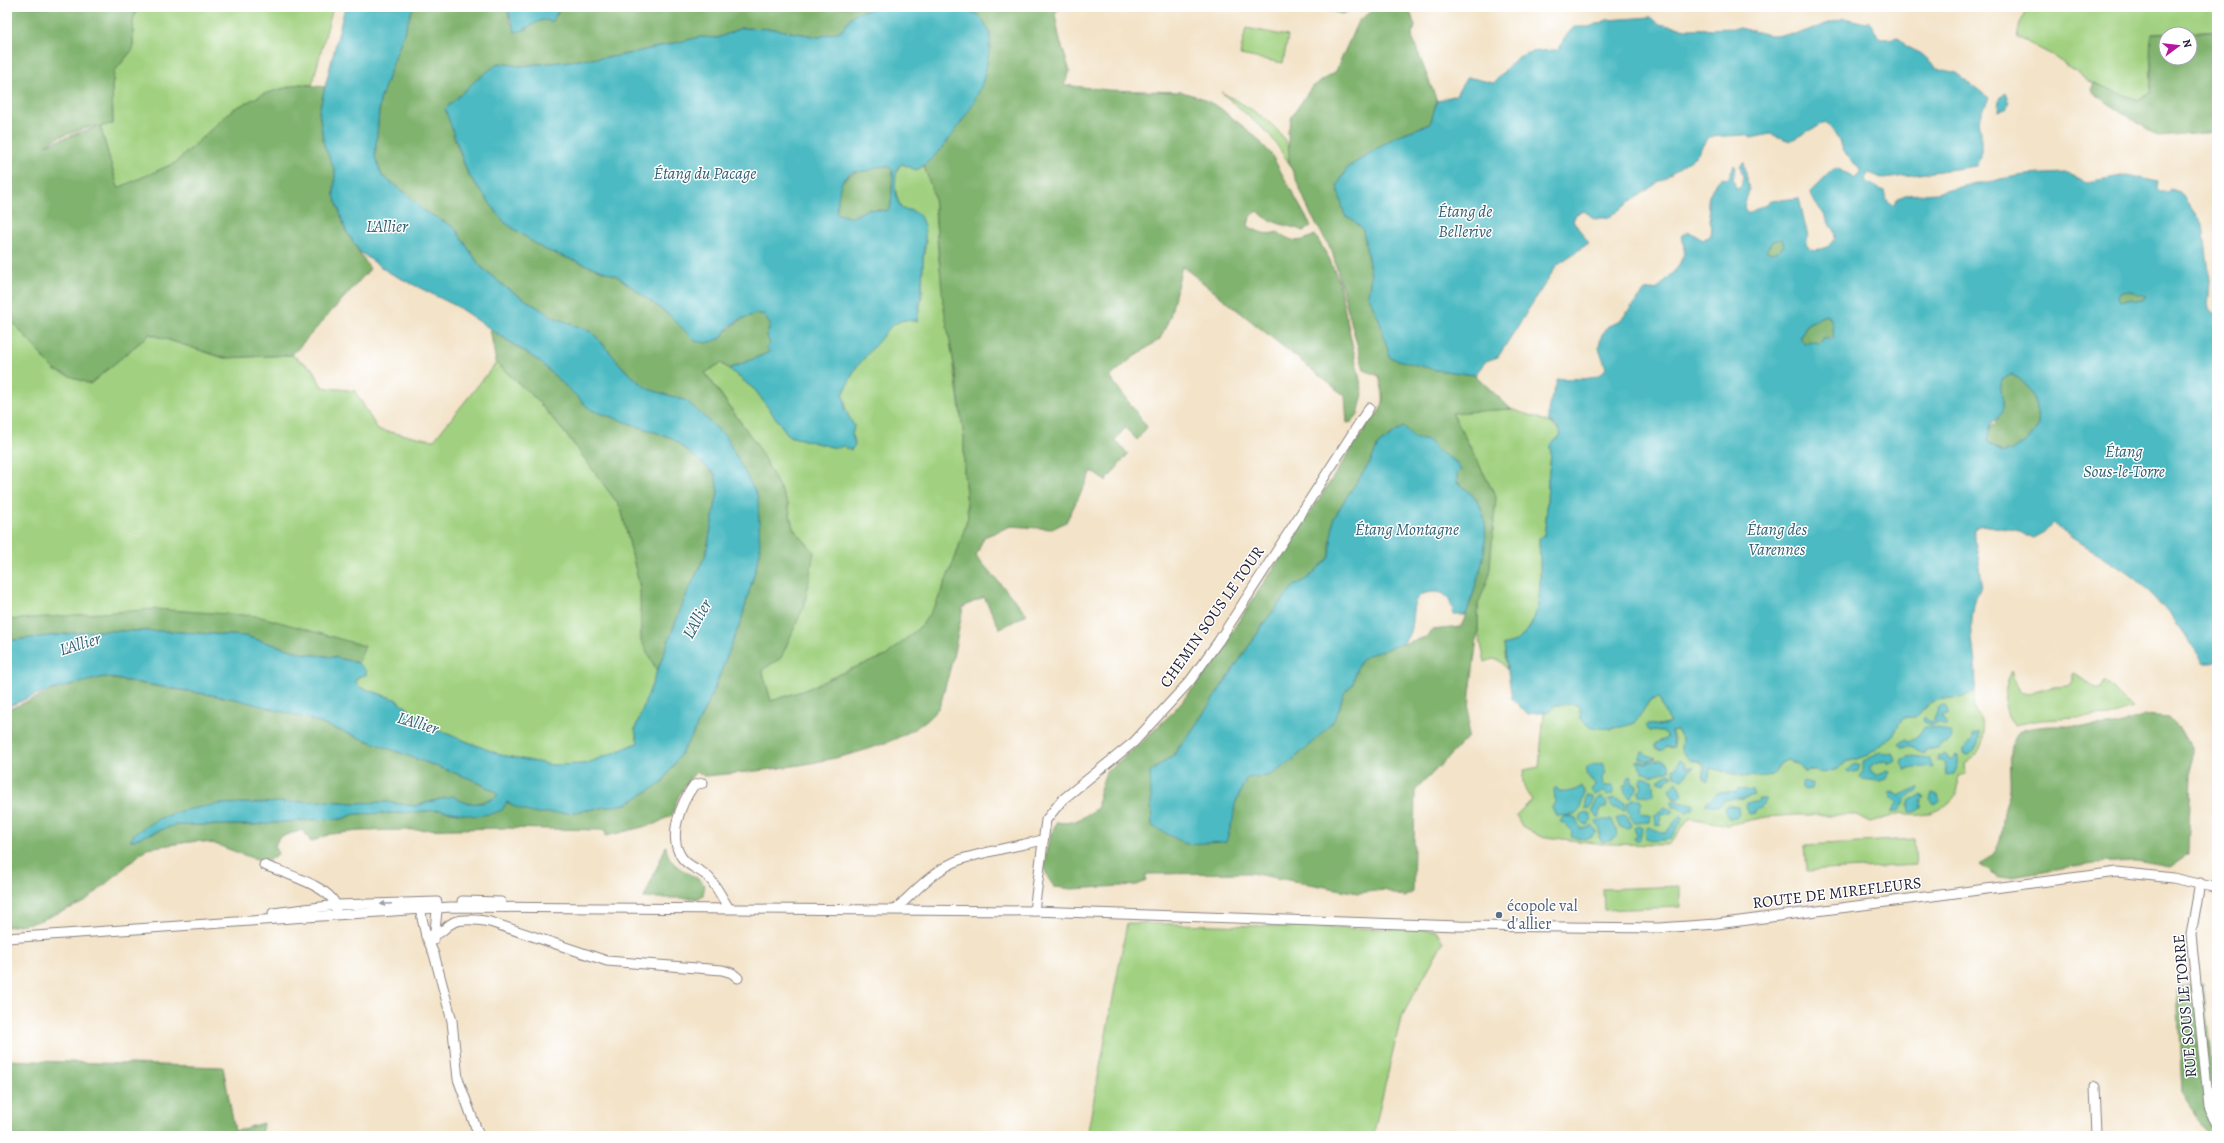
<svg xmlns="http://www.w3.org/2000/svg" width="2224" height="1143" font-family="Alegreya,serif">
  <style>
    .green { fill: #a1d180; stroke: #627a5e }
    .forest { fill: #80b36e; stroke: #516a54; fill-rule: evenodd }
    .water { fill: #4bbac2; stroke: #366e7e; fill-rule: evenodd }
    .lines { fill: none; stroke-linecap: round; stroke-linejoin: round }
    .minor-casing { stroke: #8a8282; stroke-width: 11 }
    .minor { stroke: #fff; stroke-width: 9 }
    .oneway { fill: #9c9ca7 }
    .service-dot { fill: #5c6f8a; stroke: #fff; stroke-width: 1.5 }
    .labels { text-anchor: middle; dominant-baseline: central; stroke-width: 3; stroke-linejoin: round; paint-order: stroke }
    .street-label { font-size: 16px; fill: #22223b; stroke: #fff }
    .service-label { font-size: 16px; fill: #4e5e75; stroke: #fff; text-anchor: start }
    .water-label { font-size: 17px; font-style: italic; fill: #325f71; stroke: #fff }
  </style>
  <rect width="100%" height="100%" fill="#fff"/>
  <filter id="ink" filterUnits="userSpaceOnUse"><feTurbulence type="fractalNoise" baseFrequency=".025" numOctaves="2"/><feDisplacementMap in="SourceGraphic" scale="8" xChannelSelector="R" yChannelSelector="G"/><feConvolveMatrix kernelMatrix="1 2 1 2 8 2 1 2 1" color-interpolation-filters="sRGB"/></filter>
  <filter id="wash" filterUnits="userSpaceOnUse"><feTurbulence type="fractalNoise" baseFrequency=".012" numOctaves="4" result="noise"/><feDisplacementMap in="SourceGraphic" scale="16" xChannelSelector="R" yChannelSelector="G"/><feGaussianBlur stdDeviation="0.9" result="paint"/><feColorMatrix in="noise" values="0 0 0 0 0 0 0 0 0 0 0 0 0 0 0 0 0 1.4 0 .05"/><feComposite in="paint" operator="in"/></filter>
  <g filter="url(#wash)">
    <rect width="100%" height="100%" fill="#f3e3c8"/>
    <g class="green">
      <polygon points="137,7 333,7 312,85 299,84 264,94 232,110 175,163 118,188 100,125 113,124 112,88 114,72 133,49 133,21"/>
      <path d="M2028 7H2217V30L2151 34C2149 54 2152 73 2150 93L2137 100 2088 81 2054 56 2017 37 2021 19Z"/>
      <polygon points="1246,28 1288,36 1283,63 1240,55"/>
      <path d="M1221 92C1244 105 1296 130 1289 163L1270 135Z"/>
      <path d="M902 164 916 170 924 166 934 195 938 253 964 438V473L968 517 956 556 936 604 922 625 886 656 851 669 805 690 771 701 762 670 802 540 793 528 788 504 757 445 705 372 721 363 755 390 789 436 832 447 844 446 847 449 855 443 852 435 854 426C849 418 844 412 846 402L842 397 855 369 892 324 903 320 917 321 922 295 923 261 926 241 913 211 902 209C895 197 890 173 902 164Z"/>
      <polygon points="7,315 54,370 90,384 150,334 224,358 292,355 313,369 322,387 355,391 378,430 434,440 496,363 535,398 570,439 621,508 640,588 641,640 657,671 635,729 638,743 585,764 552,765 501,755 435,729 395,699 359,687 356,682 357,677 366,675 366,672 358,663 334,657 7,635"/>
      <path d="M1511 409C1528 416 1550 418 1561 433L1560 437 1550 446C1552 458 1549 468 1548 480 1547 499 1547 517 1544 536L1539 539C1540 569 1546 619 1519 639 1515 642 1509 643 1504 645L1507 670 1500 661 1493 659 1485 662 1478 631V604L1489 576 1496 497 1452 412Z"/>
      <path d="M2012 671 2019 692 2027 694 2053 687 2068 686 2072 681V674L2074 673 2096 689H2101L2105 681 2132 708 2109 716 2041 720 2014 725C2000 712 2004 686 2012 671Z"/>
      <path d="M1975 690C1974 695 1973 703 1974 708 1974 712 1979 715 1980 719 1988 737 1981 755 1965 764L1966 774 1958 776C1958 781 1959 788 1957 792 1951 809 1917 821 1902 813L1870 822 1856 815H1796L1766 817 1727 825 1690 818 1669 845 1602 844 1539 836 1522 826 1516 815 1532 800C1524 790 1521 783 1524 770L1539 767 1544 713 1550 712 1555 705 1573 704 1579 706 1581 718 1610 729 1635 723 1650 700 1659 698C1663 708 1665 715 1670 724L1660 726 1648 724 1649 731 1663 732 1668 736 1655 744 1656 748 1662 751 1666 747 1672 749 1674 739 1671 731 1677 730 1682 739 1681 750 1690 760 1703 764V775L1708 781 1710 768 1746 777 1775 772 1782 762 1789 760 1809 770 1823 772 1835 770 1847 762 1868 755 1893 736 1901 720 1906 717 1915 718C1921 712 1927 703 1935 701 1949 696 1963 701 1975 690Z"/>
      <polygon points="1914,839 1916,865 1807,871 1805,845"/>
      <polygon points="1680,886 1680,907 1604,910 1603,889"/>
      <polygon points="1127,923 1436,930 1443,942 1401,1018 1373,1136 1087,1136"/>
    </g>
    <g class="forest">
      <path d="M14 7H137L133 21V49L114 72 112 88 113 124 100 126 118 188 175 163 232 110 263 94 300 84 325 87 319 111 324 145 335 171 334 195 346 231 370 269 292 355 224 358 150 334 90 384 54 370 7 315V29L8 18ZM93 126H98L45 145 59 137Z"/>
      <path d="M413 7H507L510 22 524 31 538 20 557 15 560 7H880L855 13 840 31 819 37 774 29 741 28 718 38 700 37 619 56 520 66 499 63 453 135 468 174 504 222 543 249 617 276 670 316 695 341 720 339C731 325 747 312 765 314L770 324 767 336 770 344 766 348 770 352 729 369 721 363 705 373 757 445 788 504 793 528 814 552 805 604 781 658 762 670 771 701 805 690 851 669 886 656 922 625 936 604 956 556 968 517 964 473V438L956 375 943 304 934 196 924 166 946 144 966 114 983 81 990 34 978 14 952 7H1060L1055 14 1060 41 1070 71 1064 85 1108 90 1182 92 1202 98 1220 108 1255 136 1271 154 1311 226 1304 231C1289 225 1268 224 1258 211L1250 217 1248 226C1258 232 1266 236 1277 232 1294 242 1296 244 1315 235L1329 258 1338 279 1363 394 1358 414 1352 422 1347 423 1345 396 1182 266 1170 317 1160 339 1132 358 1110 377 1147 427 1137 440 1125 428 1115 440 1128 454 1106 481 1092 471 1066 522 1052 529 1011 526 984 537 976 556 1027 614 1000 629 984 597 963 607C958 634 953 661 945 687 943 693 942 702 939 707 901 759 765 771 704 776L697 771C684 784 677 797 672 815L655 824 606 836V831L600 830 502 828 360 831 330 834 311 842 303 830 279 837 275 846 278 854 268 861 252 858 215 844 197 841 147 848 85 902 36 922 7 927V710L89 675 235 699 306 718 471 779 495 791 498 795 493 799 473 804 443 798 415 806 387 802 355 803 326 801 219 804 131 841 175 825H252L307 820 342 819 355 814 398 813 440 810 459 813 502 810 507 802 517 808 568 813 626 804 662 783 692 736 713 692 741 621 760 553 687 401 648 389 626 371 592 332 553 317 505 287 480 266 454 227 424 211 406 193 382 176 375 156 380 100Z"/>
      <polygon points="1316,7 1361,7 1342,14"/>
      <path d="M1397 9 1411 14 1415 26 1412 37 1437 101 1430 124 1396 136 1347 168 1352 219 1363 230 1371 276 1368 295 1379 319 1436 370 1475 375 1511 409 1452 413 1496 497 1489 577 1478 604V631L1470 693 1468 737 1415 791 1413 892 1404 897 1384 890 1358 893 1250 873 1146 874V881L1137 885 1072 889 1054 887C1052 883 1047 878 1046 873 1042 860 1050 833 1057 822 1074 825 1085 817 1098 807L1099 792 1106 772 1144 740 1172 713 1200 680 1370 421C1388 405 1384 398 1379 376L1364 370 1332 251 1311 215 1289 163 1288 131 1292 116 1311 88 1336 71 1358 21 1374 10ZM1403 427 1415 438 1429 441 1438 451 1456 462 1457 482C1464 488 1476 496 1479 504 1496 536 1474 595 1461 627L1431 630 1426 637 1368 654C1357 662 1355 671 1353 684 1337 696 1344 703 1336 715 1328 728 1280 773 1267 776 1260 777 1253 776 1246 779L1235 804 1150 772 1172 756 1191 732 1267 619 1294 586 1307 579 1330 557V543L1342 504 1371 461 1378 445Z"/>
      <path d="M2217 30V132L2159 137 2093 93 2092 88 2094 83 2137 100 2150 93C2153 73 2149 54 2151 34H2166V58H2190V34H2184Z"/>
      <path d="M880 166H888L893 171 891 206 887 211 868 209 851 218 836 213C838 206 837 200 838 194 843 168 860 174 880 166Z"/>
      <polygon points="1782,239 1784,246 1777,252 1770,253 1767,250 1772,241"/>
      <polygon points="2130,291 2146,296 2143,300 2135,300 2132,298 2120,301 2118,296 2120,292"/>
      <path d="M1825 315C1835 319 1832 329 1834 337L1823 339 1818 345 1810 342 1804 343 1800 337 1807 324Z"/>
      <polygon points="490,329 540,362 591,410 672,438 715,474 718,492 706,554 685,598 657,671 641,640 640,588 621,508 570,439 535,398 496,363"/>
      <path d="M2010 375C2029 378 2043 410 2037 428 2032 441 2014 450 2003 453L1987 441 1990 428 1997 421 2004 404 1999 390 2002 380Z"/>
      <polygon points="155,609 258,616 365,646 358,663 334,657 305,654 245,636 163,631 91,631 7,641 7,620"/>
      <path d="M2145 716 2168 718 2182 731 2192 749 2188 854 2169 867 2136 861 2095 863 1999 878 1980 865C2004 846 2000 840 2004 812 2005 804 2010 796 2010 788 2011 769 2005 748 2018 732 2047 721 2076 729 2106 726 2119 725 2133 720 2145 716Z"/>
      <path d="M666 846C668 870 692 871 705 885L703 895 699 898H644Z"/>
      <polygon points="2203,983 2214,1087 2217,1094 2217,1136 2209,1136 2182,1093 2177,987"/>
      <polygon points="7,1060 223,1067 235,1131 263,1123 261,1136 7,1136"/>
    </g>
    <g class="water">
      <path d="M345 7H413L380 100 375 156 382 176 406 193 424 211 454 227 480 266 505 287 553 317 592 332 626 371 648 389 687 401 726 437 758 497 760 553 741 621 713 692 692 736 662 783 626 804 568 813H532L517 808 507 802 502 810 495 813 476 816 440 810 398 813 355 814 342 819 307 820 252 825H175L130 841 135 833 158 819 184 810 219 804 326 801 355 803 387 802 415 806 453 796C466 806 486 806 498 795L495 791 471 779 306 718 235 699 104 677 40 693 7 707V641L91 631H163L245 636 305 654 334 657 358 663 366 671V675L357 677 356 682 359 687 395 699 435 729 501 755 552 765 585 764 638 743 635 729 685 598 706 554 718 492 715 474 672 438 591 410 540 362 456 306 388 272 360 252 346 231 334 195 335 171 324 145 319 111Z"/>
      <path d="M507 7H560L552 22C537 15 530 31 515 32Z"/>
      <path d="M880 7H952L978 14C981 19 989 29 990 35 991 45 986 71 983 81 976 105 939 160 916 170L902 164 898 167C894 181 894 197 902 209 909 210 917 211 921 218 929 233 923 248 923 263 922 283 921 302 917 321L903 320 892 325 855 369 842 397 845 399V409L854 426 852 435 855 445 851 450 844 446 836 448 789 436 755 390 729 369 770 352 766 348 770 344 767 336 770 324 764 316 765 314H755L739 320 730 326 720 339 707 343 695 341 670 316 617 276 543 249 504 222 468 174 445 109 476 80 499 63 520 66 619 56 700 37 718 38 741 28 774 29 819 37 840 31 855 13ZM880 166H888L893 171 891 206 887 211 868 209 851 218 836 213C839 199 837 178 853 172 856 171 861 172 865 171 870 171 875 168 880 166Z"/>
      <path d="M1651 17 1659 24 1687 29 1740 28 1770 35 1797 34 1844 18 1866 23 1868 21C1882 35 1870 43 1898 37L1906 46 1922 54 1937 68 1956 73 1989 98 1979 120 1981 132V156L1976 166 1884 179 1869 173 1865 178 1866 182 1884 191 1887 201 1893 206 1897 199 1905 195 1937 193 1976 183H1989L2000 179 2024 175 2065 173 2087 182 2127 175 2158 182 2157 189 2160 192H2168L2171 189 2180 192 2203 225 2210 280 2208 309 2217 315V663H2203C2183 632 2163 602 2134 578 2108 558 2077 544 2052 523L2044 532 2033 538 2021 531 1981 525 1975 528C1973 547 1983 567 1981 586 1980 590 1978 592 1977 595 1974 601 1973 612 1972 619 1970 643 1978 666 1975 690 1963 701 1948 696 1935 701 1927 703 1921 712 1915 718L1906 717 1901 720 1893 736 1868 755 1847 762 1835 770 1823 773 1809 770 1806 772 1797 763 1789 760 1782 762 1773 775C1749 780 1732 773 1710 768L1708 781 1706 782 1703 775 1705 766 1700 762 1690 760 1681 750 1682 738 1677 730 1671 731 1674 748 1666 747 1662 751 1655 746V744L1668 736 1663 732 1649 731 1646 726 1648 724 1660 726 1670 723C1665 715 1663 708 1659 698L1650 700 1635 723C1623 728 1588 734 1581 718 1580 714 1581 710 1579 706L1573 704 1555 705 1550 712 1527 714 1512 699 1504 645C1509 643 1515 642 1519 639 1546 619 1540 568 1539 538L1544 536C1547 517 1547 499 1548 480 1549 467 1552 458 1550 445L1559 437 1561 433 1556 426 1549 422C1545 403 1555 396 1557 379 1574 377 1595 384 1606 368L1599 348 1601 337 1608 326 1619 322 1645 291 1658 289 1678 267 1684 254 1685 246 1681 236 1688 231 1703 240 1710 235C1714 210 1697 203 1721 178L1728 179 1734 165 1736 168 1733 179 1736 189 1741 187 1743 177 1740 166 1744 162 1749 190 1744 207 1747 214 1771 201 1799 198 1808 237 1806 245 1814 251 1827 247 1835 239 1834 229C1826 222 1826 215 1819 208 1814 201 1811 200 1810 192L1831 171 1837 168 1855 179 1860 172 1859 167C1842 157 1840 135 1825 122L1790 141 1770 134 1751 138 1746 135 1708 137 1697 155 1609 217 1595 219 1584 211 1576 214 1573 221 1589 243 1557 265 1498 357 1486 361 1475 375 1436 370 1390 358 1379 319 1368 295 1371 276 1363 230 1352 219 1345 216 1337 186 1347 168 1396 136 1430 124 1437 101 1456 95 1467 77 1494 83C1519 53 1520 51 1559 50L1564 38 1574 27H1589L1607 20ZM1782 239 1784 246 1777 252 1771 253 1767 250 1772 241ZM2130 291 2146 296 2143 300H2135L2132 298 2120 301 2118 296 2120 292ZM1825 315C1835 318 1832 329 1834 338L1829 340 1826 338 1818 344 1817 342 1804 343 1800 337 1807 324ZM2010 375C2029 378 2043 411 2037 428 2032 440 2014 450 2003 453L1987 441C1989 436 1989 430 1991 425 1996 417 2003 418 2003 405 2003 395 1999 390 2002 380Z"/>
      <polygon points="2006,93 2010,103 2006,109 1998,111 1999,98"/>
      <path d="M1403 427 1415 438 1429 441 1438 451 1456 462 1461 470 1457 474V482C1464 488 1476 496 1479 504 1496 536 1476 583 1466 615H1454C1451 604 1449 592 1435 592 1401 592 1421 624 1404 642 1402 644 1396 646 1393 647 1366 658 1359 650 1353 684 1338 695 1343 705 1335 718 1326 731 1282 773 1267 776 1260 777 1253 776 1246 779L1235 804 1233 820 1226 842 1186 844 1152 826 1150 772 1173 756 1191 732 1267 619 1294 586 1307 579 1330 557 1333 520 1342 504 1371 461 1378 445Z"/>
      <polygon points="1945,706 1949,715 1941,716 1947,724 1944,726 1937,722 1931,726 1923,721 1924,717 1932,722 1939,707"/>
      <polygon points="1924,727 1937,728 1951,733 1952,738 1949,742 1941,744 1938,748 1924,750 1925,753 1923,754 1912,746 1902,747 1899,743 1907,739 1909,742 1916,738"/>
      <path d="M1979 732C1980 741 1976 751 1968 755L1963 754V749L1973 739V735Z"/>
      <polygon points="1643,751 1647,755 1656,758 1648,761 1640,759 1640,756"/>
      <polygon points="1882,752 1884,754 1892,752 1895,760 1890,763 1885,761 1875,764 1869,769 1876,775 1888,770 1890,771 1887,779 1879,781 1860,779 1859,777 1863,771 1863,761"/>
      <polygon points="1945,754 1949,759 1953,759 1956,755 1958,756 1958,765 1954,774 1946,775 1944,761 1937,761 1938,756 1941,757"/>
      <polygon points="1912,756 1929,758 1933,768 1921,767 1905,770 1901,763 1902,759"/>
      <polygon points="1662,759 1669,764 1670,770 1651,776 1643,772 1636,760 1645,763"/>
      <polygon points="1680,759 1685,763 1686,767 1694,767 1689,770 1683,779 1675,777 1673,769 1676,768"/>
      <path d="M1602 763 1606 772 1603 777 1604 786H1613L1614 794 1607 795 1604 792 1594 795 1591 789 1595 785C1591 779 1585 775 1587 767Z"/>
      <polygon points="1855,763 1860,765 1858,771 1848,773 1847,771"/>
      <polygon points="1670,773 1673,777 1664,783 1657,780"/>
      <polygon points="1630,776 1632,777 1632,783 1637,785 1637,789 1630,798 1626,794 1623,786 1627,784 1626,781"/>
      <polygon points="1643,777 1652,780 1654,794 1652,796 1639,795 1638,792 1642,788 1640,782"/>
      <polygon points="1804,781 1812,784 1811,789 1805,790 1802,788 1802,782"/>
      <polygon points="1677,782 1682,794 1680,799 1674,799 1669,789"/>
      <path d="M1582 786 1585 793 1579 811 1575 815 1556 816 1552 807 1555 802 1554 789 1556 787 1559 792C1565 793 1578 790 1582 786Z"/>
      <path d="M1918 787V791C1907 793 1905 802 1900 810L1891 813 1897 803 1889 793 1893 792 1900 795Z"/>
      <polygon points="1738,789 1752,791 1754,795 1744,798 1724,800 1719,806 1705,804 1717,793 1737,792"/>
      <polygon points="1932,793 1936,794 1940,801 1934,805 1930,800"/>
      <polygon points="1922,795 1925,797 1922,800 1921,808 1915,812 1910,812 1909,804 1911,800"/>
      <polygon points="1587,796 1593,797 1593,803 1589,808 1585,809"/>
      <polygon points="1599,798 1603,798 1607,804 1606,808 1602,807 1600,809 1599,818 1592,811 1597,800"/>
      <polygon points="1614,798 1625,803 1625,811 1612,807 1609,800"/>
      <polygon points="1633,799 1640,799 1642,803 1640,807 1641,813 1651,816 1650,822 1635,823 1630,815 1627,803"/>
      <polygon points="1759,799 1766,799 1760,809 1756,810 1755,813 1749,814 1746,807 1747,803 1757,802"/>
      <polygon points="1672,801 1694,804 1692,809 1686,812 1678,807 1672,807"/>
      <polygon points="1727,805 1738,807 1739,814 1736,818 1729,818 1724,808"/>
      <polygon points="1665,807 1673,811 1671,813 1661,815 1660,822 1662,824 1656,825 1655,815"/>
      <circle cx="1586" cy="819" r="5.5"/>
      <polygon points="1624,815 1628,817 1631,826 1628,829 1620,827 1616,819"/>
      <polygon points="1681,815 1684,818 1670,839 1651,841 1646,838 1645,831 1648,827 1665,833"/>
      <path d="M1567 816 1576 819 1581 829 1593 826 1597 832C1589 842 1581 839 1571 836L1572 832 1564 823 1560 822 1563 817Z"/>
      <polygon points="1599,820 1611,820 1616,828 1617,837 1610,841 1602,842 1599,837 1600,827 1595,822"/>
      <polygon points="1638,826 1642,828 1640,839 1636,841 1634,839 1636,835 1634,828"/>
    </g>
  </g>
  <g filter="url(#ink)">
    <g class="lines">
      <defs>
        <g id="minor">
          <path d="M703 783 694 785C681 803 666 838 683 859 690 868 703 870 710 879 717 887 722 898 728 907"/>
          <path d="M264 865C280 872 337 888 336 909"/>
          <polyline points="2200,883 2191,935 2209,1106 2217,1125"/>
          <polyline points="462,901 501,902"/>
          <polyline points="425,906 420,909 426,936 434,954 452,1021 458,1079 479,1136"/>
          <polyline points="431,906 437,907 437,911 434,940"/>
          <path d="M896 909C915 891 936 868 962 859 988 851 1016 846 1043 840"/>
          <polyline points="1034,911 1046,820 1062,800 1134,742 1190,681 1218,642 1369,408"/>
          <polyline points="273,913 337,905 437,902"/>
          <path d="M426 936C446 934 440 929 454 922 465 918 479 920 490 922L607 961 722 970 732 973 738 978"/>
          <polyline points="7,938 451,907 1034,911 1459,926 1659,928 1717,924 2117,872 2173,878 2217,888"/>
          <polyline points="2095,1086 2097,1136"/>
        </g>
      </defs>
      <use href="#minor" class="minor-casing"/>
      <use href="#minor" class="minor"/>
    </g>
    <defs><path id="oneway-solid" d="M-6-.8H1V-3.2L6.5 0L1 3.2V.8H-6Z"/></defs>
    <use class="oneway" href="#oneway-solid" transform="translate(386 904) rotate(178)"/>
  </g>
  <circle class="service-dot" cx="1499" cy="915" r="4"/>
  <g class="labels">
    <g class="street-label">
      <text transform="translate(1212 617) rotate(-55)">CHEMIN SOUS LE TOUR</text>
      <text transform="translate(1837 893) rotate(-7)">ROUTE DE MIREFLEURS</text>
      <text transform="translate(2185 1006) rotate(-95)">RUE SOUS LE TORRE</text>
    </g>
    <g class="service-label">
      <text x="1507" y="906">écopole val<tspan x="1507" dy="18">d'allier</tspan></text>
    </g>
    <g class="water-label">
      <text x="705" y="173">Étang du Pacage</text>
      <text x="1465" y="211">Étang de<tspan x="1465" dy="20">Bellerive</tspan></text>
      <text x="387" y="226">L'Allier</text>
      <text x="2124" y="451">Étang<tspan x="2124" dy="20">Sous-le-Torre</tspan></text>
      <text x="1407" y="529">Étang Montagne</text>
      <text x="1777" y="529">Étang des<tspan x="1777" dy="20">Varennes</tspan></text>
      <text transform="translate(697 619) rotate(-61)">L'Allier</text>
      <text transform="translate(80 644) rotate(-17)">L'Allier</text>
      <text transform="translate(418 723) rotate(17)">L'Allier</text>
    </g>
  </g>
  <rect width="2224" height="1143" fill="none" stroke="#fff" stroke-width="24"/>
  <g transform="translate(2178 46) rotate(75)"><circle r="19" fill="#ffffff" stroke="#a7a7b1"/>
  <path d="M0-3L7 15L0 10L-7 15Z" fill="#b5179e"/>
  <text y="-6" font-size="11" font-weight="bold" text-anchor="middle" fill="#22223b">N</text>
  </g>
</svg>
